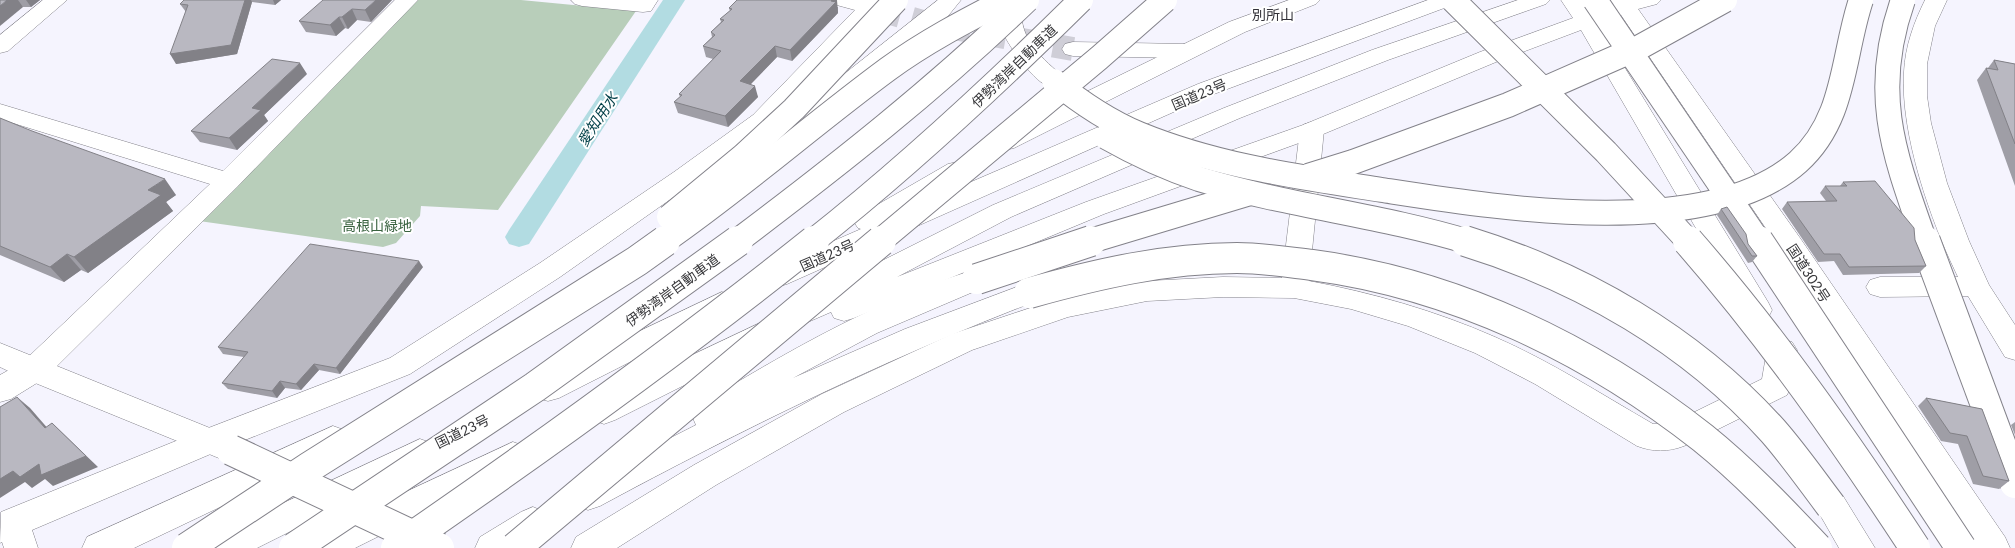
<svg xmlns="http://www.w3.org/2000/svg" width="2015" height="548" font-family="Lato,'Noto Sans JP',sans-serif">
  <style>
    .green { fill: #b8ceba }
    .lines { fill: none; stroke-linecap: round; stroke-linejoin: round }
    .canal { fill: #b2dce2; fill-rule: evenodd }
    .minor-tunnel { stroke: #cfced7; stroke-width: 24; stroke-dasharray: 24 12; stroke-linecap: butt }
    .minor-casing { stroke: #83828a; stroke-width: 1 }
    .tertiary-casing { stroke: #83828a; stroke-width: 1 }
    .trunk-casing { stroke: #83828a; stroke-width: 1 }
    .motorway-casing { stroke: #83828a; stroke-width: 1 }
    .minor { fill: #fff; fill-rule: evenodd }
    .tertiary { fill: #fff; fill-rule: evenodd }
    .trunk { fill: #fff; fill-rule: evenodd }
    .motorway { fill: #fff; fill-rule: evenodd }
    .tertiary-bridge-casing { stroke: #83828a; stroke-width: 32; stroke-linecap: butt }
    .motorway-bridge-far1-casing { stroke: #83828a; stroke-width: 26; stroke-linecap: butt }
    .motorway-bridge-casing { stroke: #83828a; stroke-width: 32; stroke-linecap: butt }
    .tertiary-bridge { stroke: #fff; stroke-width: 30 }
    .motorway-bridge-far1 { stroke: #fff; stroke-width: 24 }
    .motorway-bridge { stroke: #fff; stroke-width: 30 }
    .wall { fill: #9f9ea6 }
    .shaded-wall { fill: #828187 }
    .building { fill: #b9b8c1; stroke: #828187 }
    .labels { text-anchor: middle; dominant-baseline: central; stroke-width: 4; stroke-linejoin: round; paint-order: stroke }
    .far-quarter-label { font-size: 14px; fill: #333239; stroke: #fff }
    .street-label { font-size: 14px; fill: #363639; stroke: #fff }
    .park-label { font-size: 14px; fill: #39623f; stroke: #fff }
    .water-label { font-size: 15px; font-style: italic; fill: #003f47; stroke: #fff }
  </style>
  <rect width="100%" height="100%" fill="#f5f4fe"/>
  <polygon class="green" points="415,0 521,0 636,11 498,210 421,206 420,216 396,243 383,247 199,221"/>
  <g class="lines">
    <polygon class="canal" points="663,0 685,0 529,244 519,247 509,244 505,237 509,230"/>
    <polyline class="minor-tunnel" points="877,9 926,23 1073,49"/>
    <defs>
      <g id="minor">
        <polygon points="43,0 67,0 8,51 0,53 0,35"/>
        <polygon points="395,0 418,0 237,187 45,378 11,399 0,402 0,375 23,362 210,184 0,119 0,104 223,171"/>
        <polygon points="571,0 658,0 651,11 643,12 582,6 575,4"/>
        <polygon points="829,0 888,0 884,4 888,9 885,14 875,15 769,125 692,184 560,277 410,374 220,450 32,530 38,548 4,548 2,542 0,543 1,512 198,432 390,358 540,263 674,172 753,115 855,10 833,4"/>
        <path d="M1925 0H1947L1935 26 1927 64V96L1931 123 1947 183 1969 241 1989 285 2015 325V360L2005 357 1968 296 1880 297 1870 294 1866 287 1870 280 1880 277H1958C1931 222 1900 134 1904 72 1905 47 1914 22 1925 0Z"/>
        <polygon points="1073,42 1186,44 1194,46 1197,51 1194,56 1186,58 1073,56 1065,54 1062,49 1065,44"/>
        <path d="M1312 122 1321 125 1324 130 1309 281C1373 293 1436 311 1495 337 1550 361 1601 394 1653 424H1670L1762 379 1767 350 1772 342 1782 339 1792 342 1797 350 1791 386 1787 395 1684 446C1668 452 1653 452 1637 446L1535 384 1475 353 1408 326 1351 309 1294 298 1223 297 1147 301 1068 317 972 350 844 412 716 485 617 548H571L576 537 694 465 822 394 952 334 1066 296 1147 281 1223 277 1282 278 1300 130 1303 125Z"/>
      </g>
      <polygon id="tertiary" points="0,343 242,441 247,450 242,459 231,463 23,378 0,367"/>
      <g id="trunk">
        <polygon points="1289,0 1320,0 1316,4 1245,32 1014,148 1005,150 996,148 993,142 996,136 1229,22"/>
        <polygon points="1428,0 1459,0 1455,4 1214,94 787,284 777,287 767,284 763,277 767,270 861,229 858,228 854,222 858,216 948,164 957,162 966,164 970,170 966,176 913,207 1198,84"/>
        <polygon points="1518,0 1550,0 1546,4 1388,60 1240,118 1011,217 897,277 1086,202 1303,125 1480,52 1573,18 1561,0 1583,0 1591,12 1613,4 1610,0 1661,0 1657,4 1638,9 1800,238 2005,537 2010,548 1974,548 1782,252 1621,15 1598,24 1768,302 1772,310 1768,318 1758,321 1748,318 1581,30 1496,62 1321,135 1104,214 854,318 844,321 834,318 831,312 808,322 798,319 794,311 798,303 993,205 1224,108 1372,50"/>
        <polygon points="722,292 732,296 736,303 732,310 559,398 548,401 537,398 533,389 537,380"/>
        <polygon points="760,323 770,326 774,334 770,342 615,420 604,424 593,420 589,411 593,402"/>
        <polygon points="420,439 431,443 436,452 431,461 257,548 206,548 211,537"/>
        <polygon points="513,442 524,446 529,455 524,464 355,548 304,548 309,537"/>
      </g>
      <g id="motorway">
        <polygon points="938,0 961,0 948,16 859,85 818,122 810,125 802,122 798,117 802,112 843,75"/>
        <path d="M1000 0H1022C1017 37 1037 53 1062 76L1066 81 1062 86C1057 87 1052 89 1047 86 1032 79 1003 40 1000 24 998 16 999 8 1000 0Z"/>
        <path d="M977 269 987 272 991 279 987 286 877 333 793 378 905 329 1019 286 1029 283 1039 286 1043 293 1039 300C887 358 743 429 600 506L588 510 576 506 572 496 576 486 696 425 692 416 696 407C785 353 877 299 977 269Z"/>
        <polygon points="333,426 344,430 349,439 344,448 134,548 82,548 87,537"/>
        <polygon points="1831,492 1843,496 1875,548 1839,548 1815,506 1819,496"/>
        <polygon points="533,507 545,512 550,522 545,532 521,548 475,548 480,537 521,512"/>
      </g>
    </defs>
    <use href="#minor" class="minor-casing"/>
    <use href="#tertiary" class="tertiary-casing"/>
    <use href="#trunk" class="trunk-casing"/>
    <use href="#motorway" class="motorway-casing"/>
    <use href="#minor" class="minor"/>
    <use href="#tertiary" class="tertiary"/>
    <use href="#trunk" class="trunk"/>
    <use href="#motorway" class="motorway"/>
    <defs>
      <polyline id="tertiary-bridge" points="231,450 439,548"/>
      <g id="motorway-bridge-far1">
        <polyline points="1453,0 1606,152 1689,242"/>
        <polyline points="1595,0 1759,242"/>
        <path d="M1903 0C1870 93 1894 154 1925 242"/>
        <path d="M1054 81C1080 102 1108 121 1139 134 1217 166 1300 177 1382 190 1493 207 1707 243 1798 162 1846 119 1842 57 1861 0"/>
        <path d="M1106 137C1136 154 1166 168 1199 179 1288 206 1380 215 1469 242"/>
        <polyline points="1308,176 1353,162 1508,105 1640,47 1725,0"/>
        <polyline points="669,217 743,156 794,109 896,0"/>
        <path d="M663 242C741 188 812 125 888 69 925 42 965 21 1006 0"/>
        <path d="M736 242C837 166 936 88 1027 0"/>
        <path d="M812 242C907 167 995 85 1081 0"/>
        <polyline points="879,242 1099,58 1165,0"/>
        <polyline points="1087,242 1250,193"/>
      </g>
      <g id="motorway-bridge">
        <path d="M1465 241C1582 277 1691 340 1773 431 1794 455 1812 481 1831 506"/>
        <path d="M1688 241C1772 337 1845 441 1915 548"/>
        <polyline points="1758,241 1961,548"/>
        <polyline points="1925,241 2015,483"/>
        <polyline points="977,279 1091,241"/>
        <path d="M1029 293C1097 274 1166 258 1237 258 1262 258 1287 262 1312 265 1455 284 1590 349 1703 438 1744 471 1781 510 1817 548"/>
        <polyline points="187,548 308,468 637,261 665,241"/>
        <polyline points="294,548 535,387 738,241"/>
        <path d="M396 548C538 450 679 349 814 241"/>
        <polyline points="515,548 881,241"/>
      </g>
    </defs>
    <use href="#tertiary-bridge" class="tertiary-bridge-casing"/>
    <use href="#motorway-bridge-far1" class="motorway-bridge-far1-casing"/>
    <use href="#motorway-bridge" class="motorway-bridge-casing"/>
    <use href="#tertiary-bridge" class="tertiary-bridge"/>
    <use href="#motorway-bridge-far1" class="motorway-bridge-far1"/>
    <use href="#motorway-bridge" class="motorway-bridge"/>
  </g>
  <g class="wall">
    <polygon points="0,0 40,0 31,7 23,7"/>
    <polygon points="184,0 281,0 275,5 252,2 237,54 176,64 186,12 180,4"/>
    <polygon points="392,0 371,22 357,20 348,29 345,28 336,36 306,32 299,21"/>
    <polygon points="838,7 838,13 792,61 777,57 751,84 758,97 728,127 678,113 674,102 680,97 679,94 713,59 706,57 703,46 712,37 711,32 721,22 720,19 730,11 729,8"/>
    <polygon points="1994,60 2015,64 2015,186 1977,80 1986,68 1988,68"/>
    <polygon points="307,74 264,115 268,121 237,150 200,142 191,131"/>
    <polygon points="0,118 176,195 166,202 173,211 88,273 81,270 64,282 0,255"/>
    <polygon points="1843,182 1915,240 1926,266 1919,273 1843,275 1834,261 1818,262 1782,209 1787,202 1826,201 1820,193 1825,186 1840,186"/>
    <polygon points="1721,209 1748,244 1757,256 1752,262 1748,263 1717,215"/>
    <polygon points="423,267 340,374 319,370 301,390 285,388 277,398 228,389 222,383 244,357 223,354 218,347"/>
    <polygon points="1926,398 1982,409 2009,481 1999,489 1973,484 1958,444 1941,441 1918,406"/>
    <polygon points="2015,422 2015,435 2011,425"/>
  </g>
  <g class="shaded-wall">
    <polygon points="7,0 18,0 23,7 0,26 0,6"/>
    <polygon points="26,0 40,0 31,7"/>
    <polygon points="245,0 251,0 252,2 237,54 176,64 170,54"/>
    <polygon points="273,0 281,0 275,5"/>
    <polygon points="376,0 392,0 371,22 365,10"/>
    <polygon points="832,0 837,0 838,13 792,61 790,50"/>
    <polygon points="352,9 357,20 348,29 342,17"/>
    <polygon points="339,17 345,28 336,36 330,25"/>
    <polygon points="775,46 777,57 743,92 740,81"/>
    <polygon points="300,63 307,74 264,115 268,121 237,150 229,138 252,108"/>
    <polygon points="755,86 758,97 728,127 725,116"/>
    <polygon points="165,179 176,195 166,202 173,211 88,273 74,257 148,190"/>
    <polygon points="67,254 81,270 64,282 50,267"/>
    <polygon points="419,261 423,267 340,374 336,368"/>
    <polygon points="314,364 319,370 301,390 296,384"/>
    <polygon points="280,381 285,388 277,398 272,391"/>
    <polygon points="17,397 30,408 57,439 45,428"/>
    <polygon points="52,423 98,467 53,486 45,479 32,488 25,482 0,498 0,479"/>
  </g>
  <g class="building">
    <polygon points="0,0 7,0 0,6"/>
    <polygon points="184,0 245,0 231,45 170,54 188,5 180,4"/>
    <polygon points="323,0 376,0 365,10 352,9 342,17 339,17 330,25 299,21"/>
    <polygon points="737,0 832,0 831,1 836,2 790,50 775,46 740,81 755,86 725,116 674,102 682,95 679,94 721,51 703,46 715,35 711,32 724,20 720,19 732,9 729,8"/>
    <polygon points="272,59 300,63 252,108 261,110 229,138 191,131"/>
    <polygon points="1994,60 2015,64 2015,144 1986,68 1998,70"/>
    <polygon points="0,118 32,131 165,179 148,190 161,195 74,257 67,254 50,267 0,246"/>
    <polygon points="1875,181 1914,228 1915,240 1926,266 1849,267 1840,254 1824,254 1787,202 1837,201 1825,186 1847,186 1843,182"/>
    <polygon points="1727,207 1746,234 1748,244 1757,256 1752,256 1721,209"/>
    <polygon points="310,244 419,261 336,368 314,364 296,384 280,381 272,391 222,383 248,352 218,347"/>
    <polygon points="17,397 45,428 52,423 86,456 41,475 39,464 20,477 13,471 0,479 0,407"/>
    <polygon points="1926,398 1982,409 2009,481 1983,476 1967,436 1950,433"/>
  </g>
  <g class="labels">
    <g class="far-quarter-label">
      <text x="1273" y="14">別所山</text>
    </g>
    <g class="street-label">
      <text transform="translate(1014 66) rotate(-44)">伊勢湾岸自動車道</text>
      <text transform="translate(1199 94) rotate(-23)">国道23号</text>
      <text transform="translate(827 255) rotate(-24)">国道23号</text>
      <text transform="translate(1809 273) rotate(57)">国道302号</text>
      <text transform="translate(672 290) rotate(-36)">伊勢湾岸自動車道</text>
      <text transform="translate(462 431) rotate(-26)">国道23号</text>
    </g>
    <g class="park-label">
      <text x="377" y="225">高根山緑地</text>
    </g>
    <g class="water-label">
      <text transform="translate(597 119) rotate(-57)">愛知用水</text>
    </g>
  </g>
</svg>
